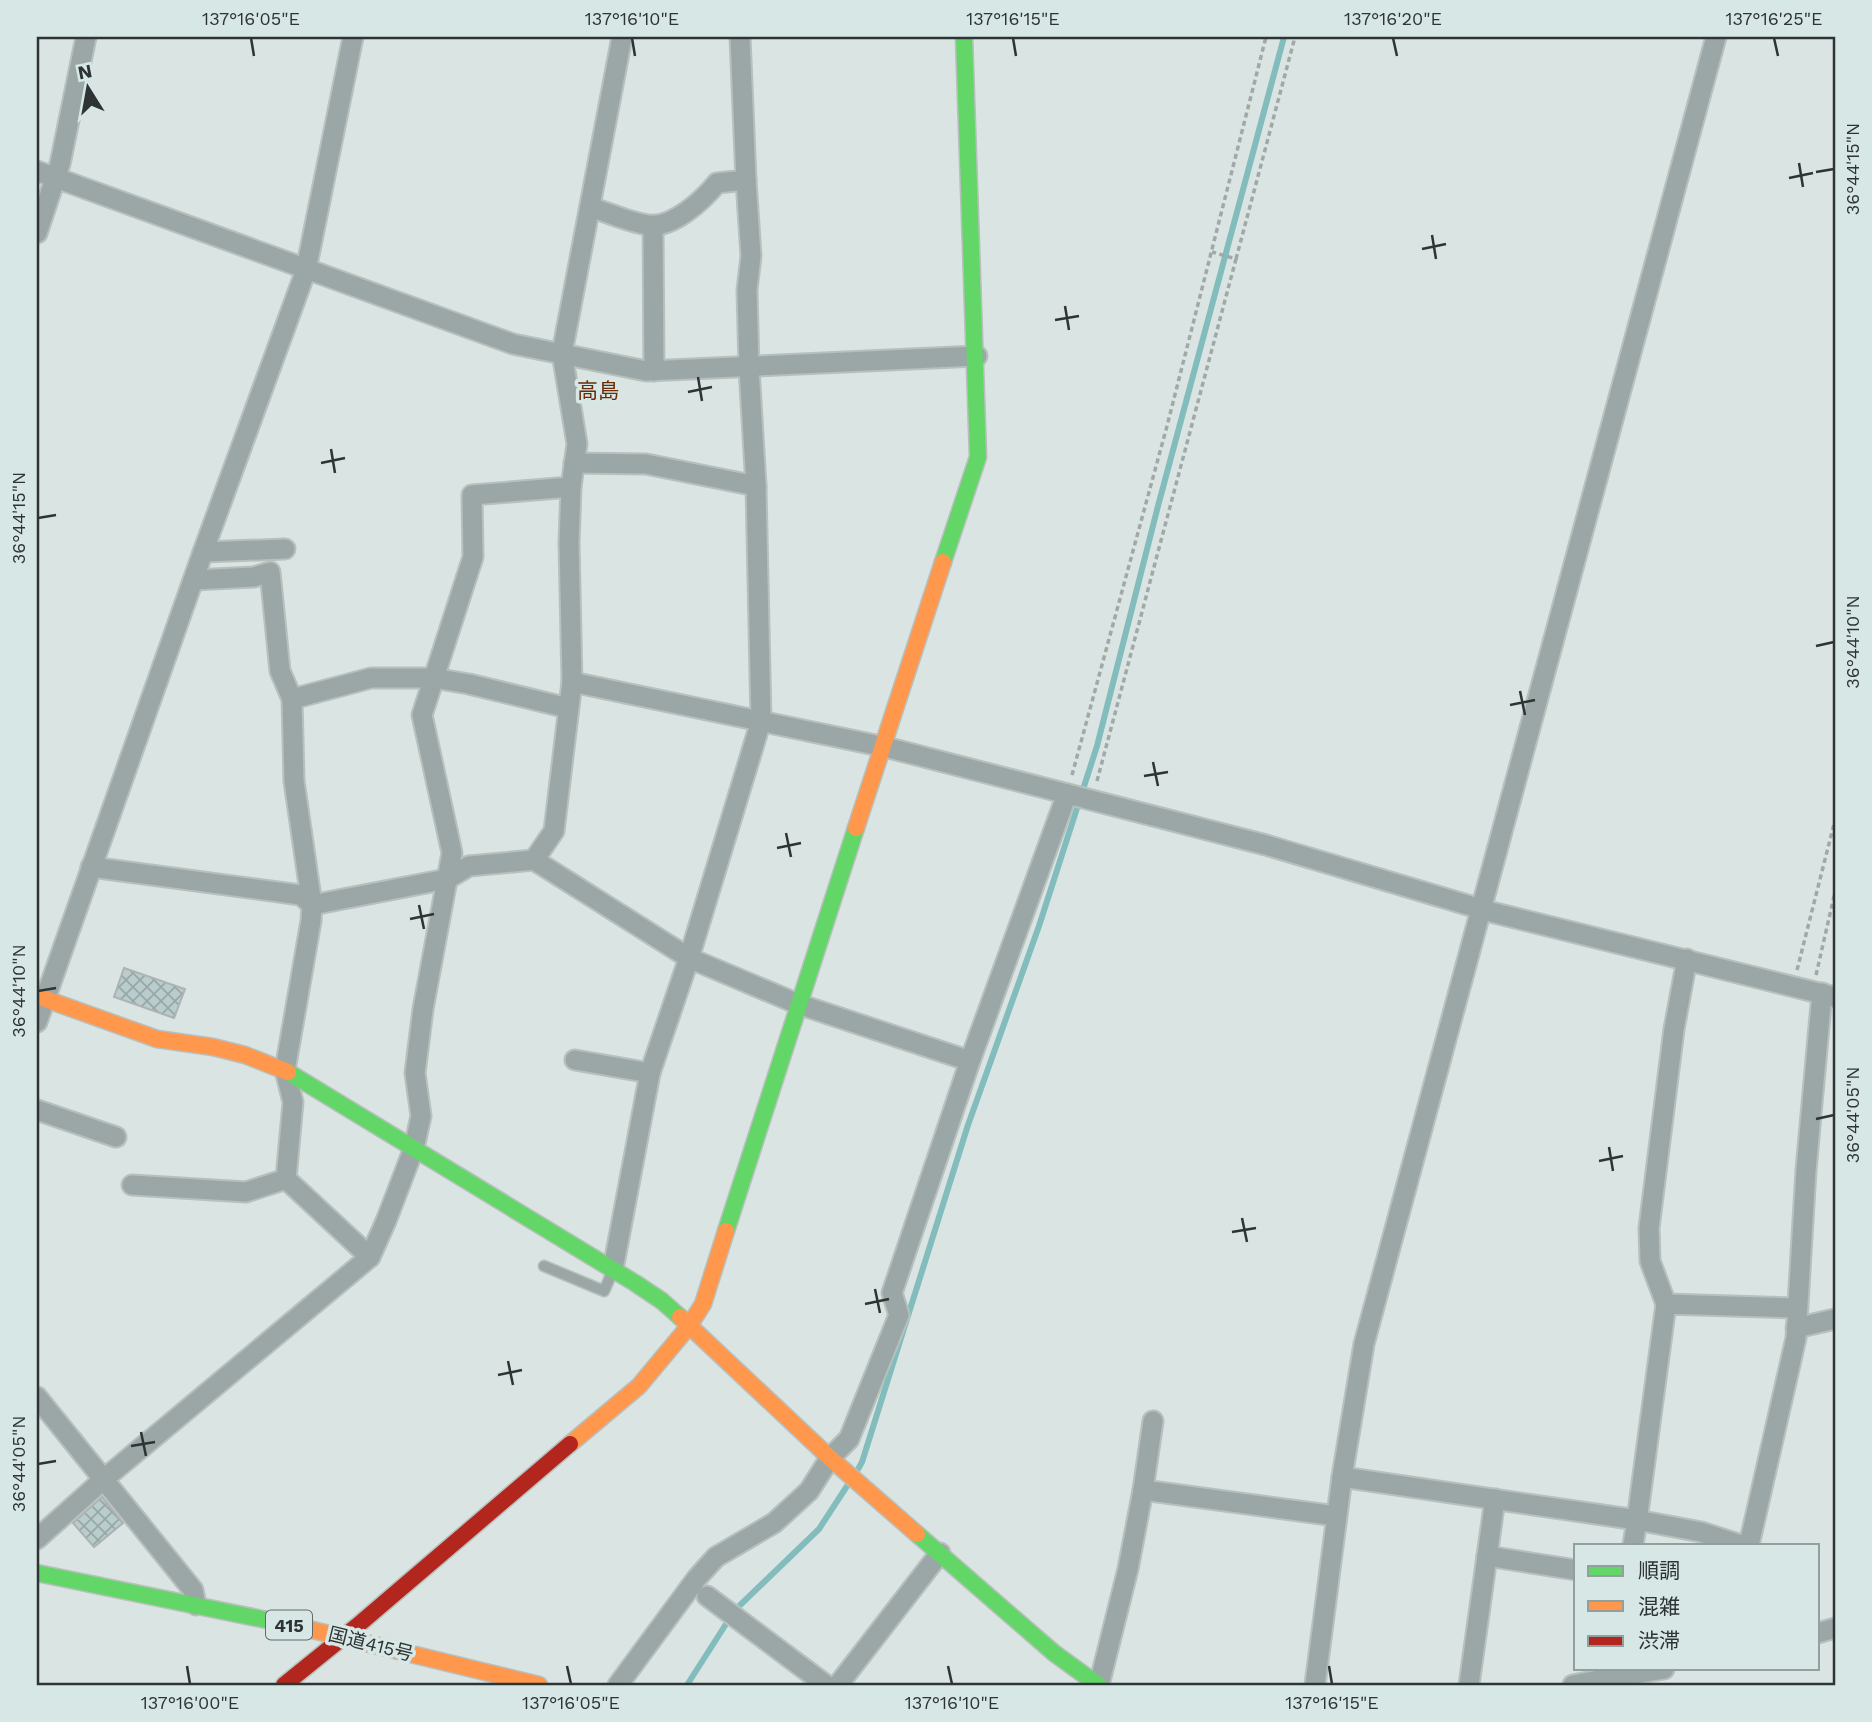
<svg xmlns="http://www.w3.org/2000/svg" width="1872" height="1722" font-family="'Work Sans','Noto Sans JP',sans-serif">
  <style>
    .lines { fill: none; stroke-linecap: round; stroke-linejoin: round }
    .stream { stroke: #82bcbc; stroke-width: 6 }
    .building { fill: url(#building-cross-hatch); stroke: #acb3b2; stroke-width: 2 }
    .lane-casing { stroke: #b8c0be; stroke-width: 13 }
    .street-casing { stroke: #b8c0be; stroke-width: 23 }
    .fast-casing { stroke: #b8c0be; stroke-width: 19 }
    .slow-casing { stroke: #b8c0be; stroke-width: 19 }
    .jam-casing { stroke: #b8c0be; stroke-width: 19 }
    .path { stroke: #a0a8a8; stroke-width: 3.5; stroke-dasharray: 5 3.5; stroke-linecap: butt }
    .lane { stroke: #9ba7a6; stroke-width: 10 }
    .street { stroke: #9ba7a6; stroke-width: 19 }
    .fast { stroke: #63d668; stroke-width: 16 }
    .slow { stroke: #ff974d; stroke-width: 16 }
    .jam { stroke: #b3261e; stroke-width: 16 }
    .ticks { fill: none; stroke: #2e3434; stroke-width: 2.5 }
    .labels { text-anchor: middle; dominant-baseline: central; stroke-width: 7; stroke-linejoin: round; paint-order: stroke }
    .shield { fill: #d7e7e6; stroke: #616a69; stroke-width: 2 }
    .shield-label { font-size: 18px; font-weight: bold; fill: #2e3434 }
    .street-label { font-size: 19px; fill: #2e3434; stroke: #d7e7e6 }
    .neighbourhood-label { font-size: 21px; fill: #6a2c06; stroke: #d7e7e6 }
    .neatline { fill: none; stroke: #2e3434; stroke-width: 2.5 }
    .ticks-label { font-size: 18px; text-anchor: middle; fill: #2e3434 }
  </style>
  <defs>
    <pattern id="building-cross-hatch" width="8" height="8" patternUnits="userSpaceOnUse" patternTransform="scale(1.75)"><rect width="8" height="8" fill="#bacdcd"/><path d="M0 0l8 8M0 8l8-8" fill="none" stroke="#98a7a7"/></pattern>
  </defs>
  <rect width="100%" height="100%" fill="#dae4e2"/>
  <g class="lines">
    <g class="stream">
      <polyline points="857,1471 862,1462 968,1125 1039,926 1097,746 1158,506 1284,37"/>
      <polyline points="687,1685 735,1610 819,1529 849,1483"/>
    </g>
  </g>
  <g class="building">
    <polygon points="124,968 185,989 174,1018 114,997"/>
    <polygon points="102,1497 123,1523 94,1547 73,1523"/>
  </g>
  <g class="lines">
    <defs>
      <polyline id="lane" points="544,1266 604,1291 612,1273"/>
      <g id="street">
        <polyline points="37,171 513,344 646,371 977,356"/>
        <path d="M590 207C609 213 629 222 648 225 672 229 703 200 717 183L746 180 740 37"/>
        <polyline points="653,225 654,371"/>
        <polyline points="37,233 60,164 86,37"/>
        <polyline points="574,463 646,464 756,486 749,368 747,290 751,256 746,180"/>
        <polyline points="203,552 285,549"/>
        <polyline points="194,580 254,577 270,572 280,671 292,699 294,781 312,905 311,921 285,1070 293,1102 286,1179"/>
        <polyline points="572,682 885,747 1266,845 1491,912 1835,997"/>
        <polyline points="292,699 371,678 433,678 469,684 568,708"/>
        <polyline points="534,860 689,958 650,1073 575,1060"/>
        <polyline points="91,867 301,895 312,905"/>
        <polyline points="312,905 447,879 469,866 534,860 554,831 572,682 569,543 571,487 577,444 562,353 622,37"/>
        <polyline points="37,1022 203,552 306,270 353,37"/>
        <polyline points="970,1061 1067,794"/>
        <polyline points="37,1110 116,1137"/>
        <polyline points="132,1185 246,1192 286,1179 370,1257"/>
        <polyline points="613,1269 650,1073"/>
        <polyline points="1666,1304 1650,1261 1649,1228 1674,1029 1687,959"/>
        <polyline points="1796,1328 1835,1319"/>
        <polyline points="37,1397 193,1590 196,1605"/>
        <polyline points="1153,1421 1143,1490 1336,1516"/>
        <polyline points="1342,1477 1364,1344 1716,37"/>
        <polyline points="37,1539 104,1479 370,1257 386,1221 414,1148 421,1116 415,1073 423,1009 452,853 422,715 473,557 472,495 571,487"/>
        <polyline points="1741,1545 1701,1532 1637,1520 1666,1304 1797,1308"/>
        <polyline points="1749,1545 1796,1338 1806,1170 1822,993"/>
        <polyline points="1487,1556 1576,1570"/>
        <polyline points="707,1596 826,1685"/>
        <polyline points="1818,1633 1835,1628"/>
        <polyline points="1614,1668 1613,1677 1664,1669"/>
        <polyline points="618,1685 697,1578 716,1557 774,1523 809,1491 830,1458 849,1439 899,1315 892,1293 970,1061 798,1004 689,958 761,721 756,486"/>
        <polyline points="838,1685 940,1553"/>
        <polyline points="1099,1685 1128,1569 1143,1490"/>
        <polyline points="1315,1685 1342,1477 1637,1520 1633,1545"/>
        <polyline points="1469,1685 1495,1499"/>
        <polyline points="1573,1685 1613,1677"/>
      </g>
      <g id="fast">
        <polyline points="943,562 978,457 964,37"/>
        <polyline points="288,1072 635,1283 662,1301 680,1317"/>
        <polyline points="726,1231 856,828"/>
        <polyline points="917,1534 1054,1653 1098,1685"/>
        <polyline points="37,1573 296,1626"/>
      </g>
      <g id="slow">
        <polyline points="856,828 943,562"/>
        <polyline points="37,996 157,1039 213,1047 245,1055 288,1072"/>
        <polyline points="680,1317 830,1458 917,1534"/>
        <polyline points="570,1444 639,1386 689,1326 703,1304 726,1231"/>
        <polyline points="296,1626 539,1685"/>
      </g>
      <polyline id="jam" points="284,1685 357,1626 570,1444"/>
    </defs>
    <use href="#lane" class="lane-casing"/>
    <use href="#street" class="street-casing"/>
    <use href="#fast" class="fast-casing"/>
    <use href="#slow" class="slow-casing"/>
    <use href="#jam" class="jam-casing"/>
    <g class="path">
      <polyline points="1236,259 1295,37"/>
      <polyline points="1072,775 1167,426 1266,37"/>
      <polyline points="1097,781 1236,259 1212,252"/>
      <polyline points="1797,970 1835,820"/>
      <polyline points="1816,975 1835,892"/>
    </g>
    <use href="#lane" class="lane"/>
    <use href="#street" class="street"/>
    <use href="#fast" class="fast"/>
    <use href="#slow" class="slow"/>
    <use href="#jam" class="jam"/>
  </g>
  <path class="ticks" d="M251 38 254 56M632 38 635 56M1013 38 1016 56M1393 38 1397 56M1774 38 1778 56M1799 163 1803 187M1816 172 1834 169M1789 178 1813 173M1432 235 1436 259M1422 249 1446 244M1065 306 1069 330M1055 320 1079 316M698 377 702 401M688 392 712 387M331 449 335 473M321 463 345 458M38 518 56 515M1816 646 1834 642M1520 691 1525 715M1510 705 1535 700M1153 762 1158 786M1144 776 1168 772M786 833 791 857M777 848 801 843M419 905 424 929M410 919 434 914M38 991 56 988M1816 1119 1834 1115M1609 1147 1613 1171M1599 1161 1623 1156M1242 1218 1247 1242M1232 1232 1256 1228M875 1289 880 1313M865 1304 889 1299M508 1361 513 1385M498 1375 522 1370M141 1432 146 1456M131 1446 155 1442M38 1464 56 1461M187 1666 190 1684M567 1666 571 1684M948 1666 952 1684M1329 1666 1332 1684"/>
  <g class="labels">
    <rect class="shield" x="266" y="1610.5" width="46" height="29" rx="5"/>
    <g class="shield-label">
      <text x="289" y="1625">415</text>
    </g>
    <g class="street-label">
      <text transform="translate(371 1644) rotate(14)">国道415号</text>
    </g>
    <g class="neighbourhood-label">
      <text x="598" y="390">高島</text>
    </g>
  </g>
  <rect width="1872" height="1722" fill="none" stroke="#d7e7e6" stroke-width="77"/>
  <rect x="1574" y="1544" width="245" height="126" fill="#d7e7e6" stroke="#939f9f" stroke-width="2"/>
  <rect x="1588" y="1566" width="35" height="10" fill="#63d668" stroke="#939f9f" stroke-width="2"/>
  <text x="1638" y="1578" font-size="21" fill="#2e3434">順調</text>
  <rect x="1588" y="1601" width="35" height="10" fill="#ff974d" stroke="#939f9f" stroke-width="2"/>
  <text x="1638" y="1614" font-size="21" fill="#2e3434">混雑</text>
  <rect x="1588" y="1636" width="35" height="10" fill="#b3261e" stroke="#939f9f" stroke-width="2"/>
  <text x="1638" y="1648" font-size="21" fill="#2e3434">渋滞</text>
  <g transform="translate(88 88) rotate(349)" stroke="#d7e7e6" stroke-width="5" paint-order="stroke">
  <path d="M0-5L12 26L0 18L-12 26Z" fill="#2e3434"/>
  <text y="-10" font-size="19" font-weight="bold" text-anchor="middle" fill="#2e3434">N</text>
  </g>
  <rect x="38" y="38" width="1796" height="1646" class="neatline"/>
  <g class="ticks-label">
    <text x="251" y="25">137°16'05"E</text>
    <text x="632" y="25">137°16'10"E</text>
    <text x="1013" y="25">137°16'15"E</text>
    <text x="1393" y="25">137°16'20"E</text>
    <text x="1774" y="25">137°16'25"E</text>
    <text transform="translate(1853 169) rotate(-90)" y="6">36°44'15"N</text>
    <text transform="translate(19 518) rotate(-90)" y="6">36°44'15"N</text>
    <text transform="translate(1853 642) rotate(-90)" y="6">36°44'10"N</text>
    <text transform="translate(19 991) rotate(-90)" y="6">36°44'10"N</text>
    <text transform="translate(1853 1115) rotate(-90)" y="6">36°44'05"N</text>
    <text transform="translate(19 1464) rotate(-90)" y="6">36°44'05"N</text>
    <text x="190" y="1709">137°16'00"E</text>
    <text x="571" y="1709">137°16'05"E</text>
    <text x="952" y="1709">137°16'10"E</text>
    <text x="1332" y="1709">137°16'15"E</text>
  </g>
</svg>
